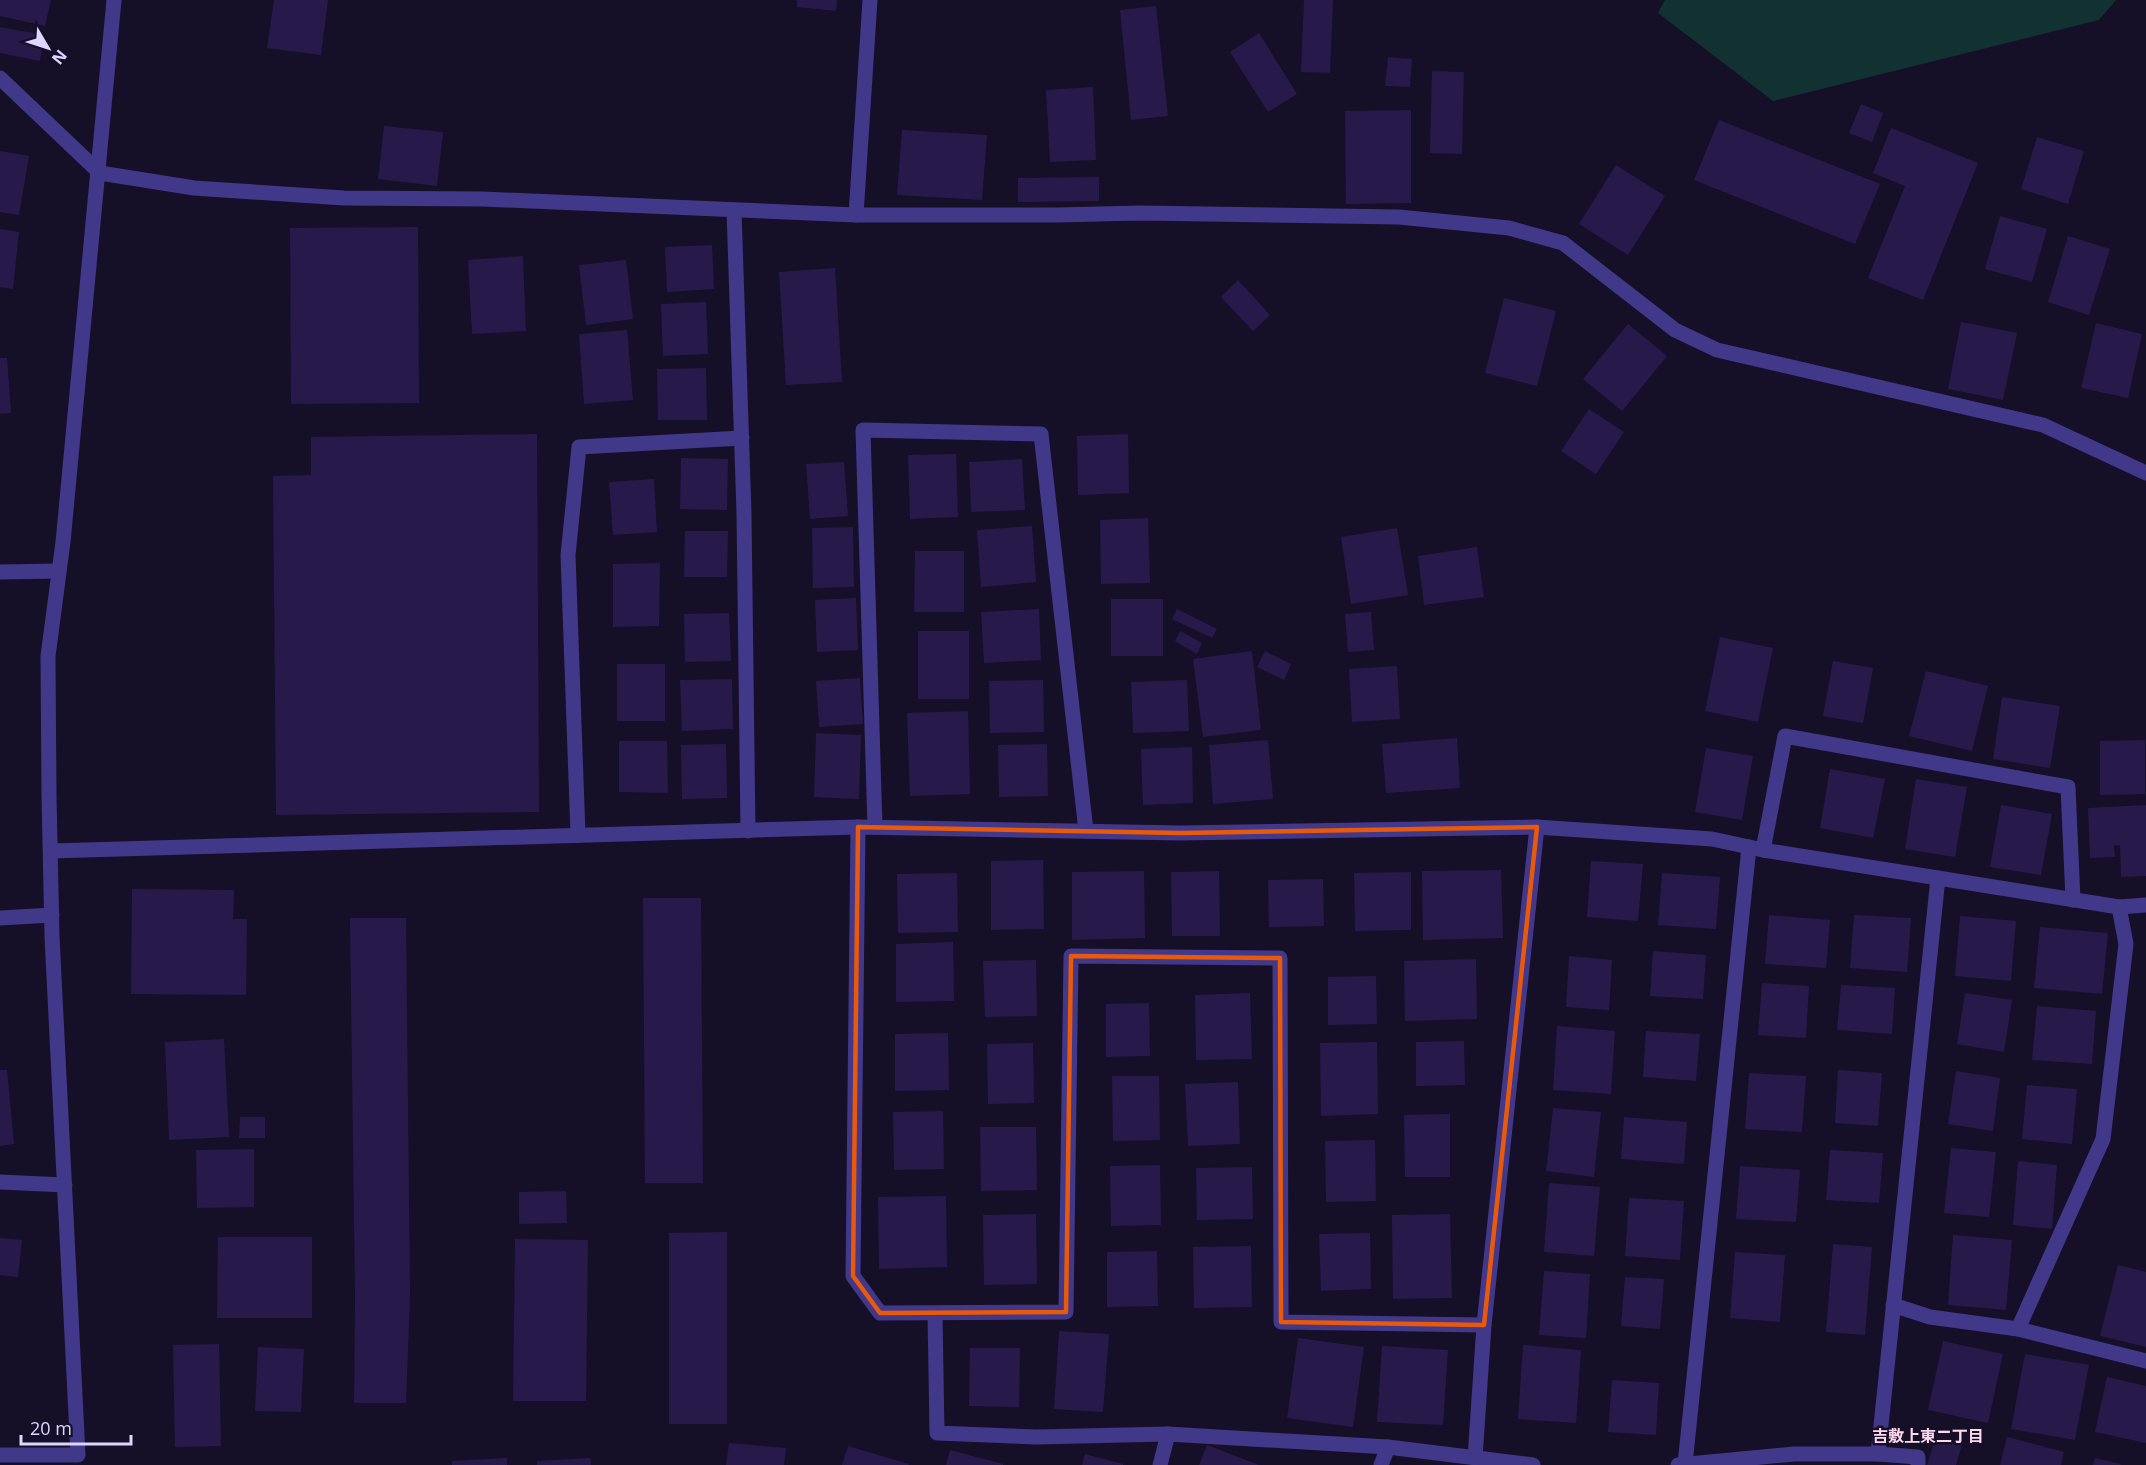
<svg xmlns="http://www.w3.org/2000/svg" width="2146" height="1465" font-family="'Open Sans','Noto Sans JP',sans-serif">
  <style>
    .green { fill: #113132 }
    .building { fill: #271a4a }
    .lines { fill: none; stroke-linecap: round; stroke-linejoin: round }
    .minor { stroke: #413889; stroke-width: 15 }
    .tertiary { stroke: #413889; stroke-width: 15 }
    .marked { fill: none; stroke: #e8590c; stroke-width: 4.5; stroke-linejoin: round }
    .labels { text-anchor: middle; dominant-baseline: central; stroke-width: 5; stroke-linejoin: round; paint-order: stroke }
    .neighbourhood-label { font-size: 16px; font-weight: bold; fill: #ffd8ee; stroke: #150f28 }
  </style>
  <rect width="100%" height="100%" fill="#150f28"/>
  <polygon class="green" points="1665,0 2116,0 2099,20 1773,101 1658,13"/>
  <g class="building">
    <polygon points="0,0 51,0 45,26 0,16"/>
    <polygon points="274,0 328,0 321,55 267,48"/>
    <polygon points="797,0 837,0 836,11 797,7"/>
    <polygon points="1304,0 1333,0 1330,73 1301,72"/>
    <polygon points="1156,6 1168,116 1131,120 1120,10"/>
    <polygon points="0,27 44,35 40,61 0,53"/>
    <polygon points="1259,33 1297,94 1268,112 1230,52"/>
    <polygon points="1388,57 1412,59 1410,87 1385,86"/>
    <polygon points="1432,71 1464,72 1462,154 1430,153"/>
    <polygon points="1093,87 1096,160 1050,162 1046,90"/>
    <polygon points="1861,104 1883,113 1872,142 1849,133"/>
    <polygon points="1411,110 1411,203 1346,204 1345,111"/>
    <polygon points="1719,120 1880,184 1855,244 1694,180"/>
    <polygon points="384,126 443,132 437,186 378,179"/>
    <polygon points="1891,128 1978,163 1923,300 1868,278 1905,186 1873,173"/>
    <polygon points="902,130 987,135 982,200 897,195"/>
    <polygon points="2037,137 2084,151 2068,204 2021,189"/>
    <polygon points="0,151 29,156 19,215 0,212"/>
    <polygon points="1616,165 1665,196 1628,255 1579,224"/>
    <polygon points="1099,177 1099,201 1018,202 1018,178"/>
    <polygon points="2000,216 2047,229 2032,282 1985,269"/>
    <polygon points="418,227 419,403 291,404 290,228"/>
    <polygon points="0,229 19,232 13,289 0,287"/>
    <polygon points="2068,236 2110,249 2089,315 2048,302"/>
    <polygon points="712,245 714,289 667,292 665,247"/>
    <polygon points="523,256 526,331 472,334 468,260"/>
    <polygon points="626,260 633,319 586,325 579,265"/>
    <polygon points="835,268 842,382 786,385 779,272"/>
    <polygon points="1238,280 1270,315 1253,331 1221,297"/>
    <polygon points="1504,298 1556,311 1537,386 1485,373"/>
    <polygon points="706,302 708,354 663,356 661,304"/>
    <polygon points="1961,322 2017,333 2003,400 1948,389"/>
    <polygon points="2096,323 2142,334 2128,398 2081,388"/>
    <polygon points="1628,324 1667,356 1622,411 1583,379"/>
    <polygon points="627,330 633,400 584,404 579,334"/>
    <polygon points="0,358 7,358 11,413 0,414"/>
    <polygon points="706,368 707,420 658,420 657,369"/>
    <polygon points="1589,409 1624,432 1596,474 1561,451"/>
    <polygon points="537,434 539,812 276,815 273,476 311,475 311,437"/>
    <polygon points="1128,434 1129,493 1078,495 1077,436"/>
    <polygon points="956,454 958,517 910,519 908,455"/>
    <polygon points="681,458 728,459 727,510 680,509"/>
    <polygon points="1022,459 1025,510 971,512 969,462"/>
    <polygon points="844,462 848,516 810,519 806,464"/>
    <polygon points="654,479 657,532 613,535 609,482"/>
    <polygon points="1148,518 1150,583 1101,584 1100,520"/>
    <polygon points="1032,526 1036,582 981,587 977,530"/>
    <polygon points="853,527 854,587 813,588 812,528"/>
    <polygon points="1397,528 1408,595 1351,604 1341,537"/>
    <polygon points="685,531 728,531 727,577 684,577"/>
    <polygon points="1477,547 1484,597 1424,605 1418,556"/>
    <polygon points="915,551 964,551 964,612 914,612"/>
    <polygon points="660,563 659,626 613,627 613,564"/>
    <polygon points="856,598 858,650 817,652 815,600"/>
    <rect x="1111" y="599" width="52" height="57"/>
    <polygon points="1039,609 1041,660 984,663 981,612"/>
    <polygon points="1177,609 1217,629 1212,638 1172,619"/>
    <polygon points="1371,612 1374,650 1348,652 1345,614"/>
    <polygon points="729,613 731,661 685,662 684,614"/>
    <rect x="918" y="631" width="51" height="68"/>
    <polygon points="1180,631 1202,643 1197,654 1175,641"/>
    <polygon points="1720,637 1773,648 1758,722 1705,711"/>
    <polygon points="1252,651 1261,730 1203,737 1193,659"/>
    <polygon points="1265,651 1291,664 1284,680 1257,667"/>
    <polygon points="1833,661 1873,668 1863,723 1823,716"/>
    <rect x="617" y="664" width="48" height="57"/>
    <polygon points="1397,666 1400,719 1352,722 1349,669"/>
    <polygon points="1926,671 1988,686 1972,751 1909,736"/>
    <polygon points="860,678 863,724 819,727 816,681"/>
    <polygon points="732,679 733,729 682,731 680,680"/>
    <polygon points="1043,680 1044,732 990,733 989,681"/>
    <polygon points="1187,680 1189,731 1133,733 1131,682"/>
    <polygon points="2002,697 2060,706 2050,768 1993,759"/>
    <polygon points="968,711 970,794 910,796 907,713"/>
    <polygon points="816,733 861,735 859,799 814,797"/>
    <polygon points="1457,738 1460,788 1386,793 1382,744"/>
    <polygon points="1268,740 1273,799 1213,804 1209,745"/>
    <polygon points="2145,740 2145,794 2100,795 2100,741"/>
    <polygon points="619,741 667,741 668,793 619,792"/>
    <polygon points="726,744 727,798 682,799 681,745"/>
    <polygon points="1047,744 1048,796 999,797 998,745"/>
    <polygon points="1192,747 1193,803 1143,805 1141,749"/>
    <polygon points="1706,748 1753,756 1742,820 1695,812"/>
    <polygon points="1830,769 1885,779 1873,838 1820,828"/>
    <polygon points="1916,779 1967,787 1955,857 1905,849"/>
    <polygon points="2001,805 2052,814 2041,875 1990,867"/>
    <polygon points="2146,805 2146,876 2121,877 2120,845 2114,845 2115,857 2090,858 2088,808"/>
    <polygon points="1043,860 1044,929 991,930 991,861"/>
    <polygon points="1591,861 1643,864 1638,921 1587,917"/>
    <polygon points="1501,870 1503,938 1423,940 1422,871"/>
    <polygon points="1144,871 1145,938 1072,940 1072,872"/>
    <polygon points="1219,871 1220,936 1172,936 1171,872"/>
    <polygon points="1411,872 1411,930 1355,931 1354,873"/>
    <polygon points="957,873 958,932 898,933 897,874"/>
    <polygon points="1662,873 1720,877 1716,929 1658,925"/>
    <polygon points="1323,879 1324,926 1269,927 1268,880"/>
    <polygon points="132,889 234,890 233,919 247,919 246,995 131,994"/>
    <polygon points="643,898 701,898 703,1183 645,1183"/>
    <polygon points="1769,915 1830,920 1826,968 1765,964"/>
    <polygon points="1854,915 1911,918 1907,972 1850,968"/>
    <polygon points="1960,916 2016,921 2011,981 1955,976"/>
    <polygon points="350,918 406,918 410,1295 406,1403 354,1403 355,1296"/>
    <polygon points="2040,927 2108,933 2102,994 2034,988"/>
    <polygon points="953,942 954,1001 896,1002 896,944"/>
    <polygon points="1653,951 1706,955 1703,999 1650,996"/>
    <polygon points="1569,956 1612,960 1609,1010 1566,1007"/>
    <polygon points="1476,959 1477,1019 1405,1021 1404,961"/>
    <polygon points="1036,960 1037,1016 985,1017 983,961"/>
    <polygon points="1376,976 1377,1024 1328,1025 1328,977"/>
    <polygon points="1762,983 1809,986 1806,1038 1758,1035"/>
    <polygon points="1841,985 1895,988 1892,1034 1837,1030"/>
    <polygon points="1250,993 1252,1059 1196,1060 1195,995"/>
    <polygon points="1965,993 2012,1000 2004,1052 1957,1044"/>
    <polygon points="1149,1003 1150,1056 1106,1057 1106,1004"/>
    <polygon points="2037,1006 2096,1011 2092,1064 2032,1060"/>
    <polygon points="1557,1026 1615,1031 1611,1094 1553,1090"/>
    <polygon points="1646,1031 1700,1034 1696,1081 1643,1077"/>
    <polygon points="948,1033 949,1090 895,1091 895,1034"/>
    <polygon points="224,1039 229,1137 169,1140 165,1042"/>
    <polygon points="1464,1041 1465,1085 1416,1086 1416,1042"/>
    <polygon points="1377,1042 1378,1114 1321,1116 1320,1043"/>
    <polygon points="1033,1043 1034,1103 988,1104 987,1044"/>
    <polygon points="0,1070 7,1070 14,1144 0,1146"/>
    <polygon points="1838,1070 1882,1073 1878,1126 1835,1123"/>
    <polygon points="1956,1071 2000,1078 1993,1131 1948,1124"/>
    <polygon points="1749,1073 1806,1076 1802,1132 1745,1129"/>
    <polygon points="1112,1076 1159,1076 1160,1140 1113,1141"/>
    <polygon points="1238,1082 1240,1144 1188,1146 1185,1084"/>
    <polygon points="2027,1085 2077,1089 2072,1144 2022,1139"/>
    <polygon points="1553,1108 1601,1112 1594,1177 1546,1171"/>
    <polygon points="943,1111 944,1169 894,1170 893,1112"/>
    <polygon points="1450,1114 1450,1177 1405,1177 1404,1115"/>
    <polygon points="240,1117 265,1117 265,1138 239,1138"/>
    <polygon points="1624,1117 1687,1122 1684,1164 1621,1159"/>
    <polygon points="980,1127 1036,1127 1037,1190 981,1191"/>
    <polygon points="1375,1140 1376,1201 1326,1202 1325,1141"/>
    <polygon points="1951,1148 1996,1152 1989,1217 1944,1213"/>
    <polygon points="254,1149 254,1207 197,1208 196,1150"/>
    <polygon points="1830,1150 1883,1153 1879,1203 1826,1200"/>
    <polygon points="2018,1161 2057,1165 2052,1229 2013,1225"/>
    <polygon points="1160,1165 1161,1225 1111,1226 1110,1166"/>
    <polygon points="1740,1166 1800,1170 1796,1222 1736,1219"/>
    <polygon points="1252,1167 1253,1219 1197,1220 1196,1168"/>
    <polygon points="1549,1183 1600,1187 1594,1256 1544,1252"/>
    <polygon points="566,1191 567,1223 519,1224 519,1192"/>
    <polygon points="946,1196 947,1267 879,1269 878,1197"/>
    <polygon points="1629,1198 1684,1201 1680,1260 1625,1256"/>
    <polygon points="1036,1214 1037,1284 984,1285 983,1215"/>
    <polygon points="1450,1214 1452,1298 1393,1299 1392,1215"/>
    <polygon points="727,1232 727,1424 669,1424 669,1233"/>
    <polygon points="1370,1233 1371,1289 1321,1291 1319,1234"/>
    <polygon points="1953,1235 2012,1240 2006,1310 1948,1305"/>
    <polygon points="218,1237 312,1237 312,1318 217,1318"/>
    <polygon points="0,1238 22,1240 18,1277 0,1275"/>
    <polygon points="515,1239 588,1240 586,1401 513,1401"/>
    <polygon points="1833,1244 1872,1247 1865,1335 1826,1332"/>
    <polygon points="1251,1246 1252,1307 1194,1308 1193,1247"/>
    <polygon points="1157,1251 1158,1306 1107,1307 1107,1252"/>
    <polygon points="1735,1252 1785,1255 1780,1322 1730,1318"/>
    <polygon points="2118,1265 2146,1272 2146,1347 2100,1336"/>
    <polygon points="1544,1271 1590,1274 1586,1338 1539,1335"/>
    <polygon points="1625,1277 1664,1279 1660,1329 1621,1326"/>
    <polygon points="1059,1331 1109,1334 1103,1412 1054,1409"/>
    <polygon points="1298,1338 1364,1347 1353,1427 1287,1418"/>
    <polygon points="1943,1341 2003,1354 1988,1423 1928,1410"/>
    <polygon points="219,1344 221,1446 175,1447 173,1345"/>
    <polygon points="1523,1345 1581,1350 1576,1423 1518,1419"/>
    <polygon points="1382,1346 1448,1350 1443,1425 1377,1422"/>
    <polygon points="258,1347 304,1349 301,1412 255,1411"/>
    <polygon points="970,1348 1020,1348 1019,1407 969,1406"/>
    <polygon points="2025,1354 2089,1365 2075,1440 2011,1429"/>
    <polygon points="2107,1377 2146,1386 2146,1443 2095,1432"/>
    <polygon points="1612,1380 1659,1383 1656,1435 1608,1432"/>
    <polygon points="1936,1436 1962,1444 1956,1465 1927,1465"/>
    <polygon points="2007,1437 2064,1452 2061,1465 2000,1465"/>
    <polygon points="729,1443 786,1448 784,1465 726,1465"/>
    <polygon points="1207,1445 1259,1465 1199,1465"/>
    <polygon points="848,1446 909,1464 908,1465 842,1465"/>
    <polygon points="950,1450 1003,1464 1003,1465 946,1465"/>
    <polygon points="1085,1454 1123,1464 1123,1465 1082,1465"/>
    <polygon points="507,1458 507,1465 452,1465 452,1461"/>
    <polygon points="590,1458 591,1465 537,1465 537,1461"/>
    <polygon points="2095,1458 2121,1464 2120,1465 2093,1465"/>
  </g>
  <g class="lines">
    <g class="minor">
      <polyline points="0,78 100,173 194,188 344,198 483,199 856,215 1057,215 1140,213 1399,217 1509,228 1563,243 1675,330 1717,350 2043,425 2146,473"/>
      <polyline points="734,210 744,514 748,831"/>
      <polyline points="856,215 870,0"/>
      <polyline points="0,572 59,571"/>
      <polyline points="858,827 853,1276 880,1313 1066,1312 1071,956 1280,958 1281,1322 1484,1325"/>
      <polyline points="875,827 863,430 1041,434 1086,831"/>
      <polyline points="578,835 568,555 579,447 742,438"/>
      <polyline points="1763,850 1785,736 2068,787 2073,900"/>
      <polyline points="51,851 858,827 1181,833 1537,827 1712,839 1763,850 2119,907 2146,905"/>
      <polyline points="0,918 52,915"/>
      <polyline points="0,1182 65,1185"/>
      <polyline points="1893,1305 1930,1317 2018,1329 2146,1361"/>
      <polyline points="935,1314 937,1433 1036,1437 1168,1434 1388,1447 1533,1465"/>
      <polyline points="2018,1329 2103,1139 2126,944 2119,907"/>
      <polyline points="1878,1454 1938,878"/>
      <polyline points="1475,1458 1484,1325 1537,827"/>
      <polyline points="1685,1464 1749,847"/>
      <polyline points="1160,1465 1168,1434"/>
      <polyline points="1381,1465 1388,1447"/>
      <polyline points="1678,1465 1794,1454 1878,1454 1918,1457 1918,1465"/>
    </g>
    <polyline class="tertiary" points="0,1455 78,1455 52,937 49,796 48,656 63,542 114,0"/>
  </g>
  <path class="marked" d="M858 827 1181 833 1537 827 1484 1325 1281 1322 1280 958 1071 956 1066 1312 880 1313 853 1276Z"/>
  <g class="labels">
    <g class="neighbourhood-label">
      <text x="1928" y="1436">吉敷上東二丁目</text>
    </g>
  </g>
  <g transform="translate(48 48) rotate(129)" stroke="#150f28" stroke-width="4.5" paint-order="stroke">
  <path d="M0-4.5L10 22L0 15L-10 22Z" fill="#ded6ff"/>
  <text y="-9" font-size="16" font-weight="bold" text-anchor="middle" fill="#ded6ff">N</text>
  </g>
  <path d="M21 1435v9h110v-9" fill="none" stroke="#ded6ff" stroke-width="3"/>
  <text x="30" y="1435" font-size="18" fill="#ded6ff" stroke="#150f28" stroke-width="4.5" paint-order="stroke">20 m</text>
</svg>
